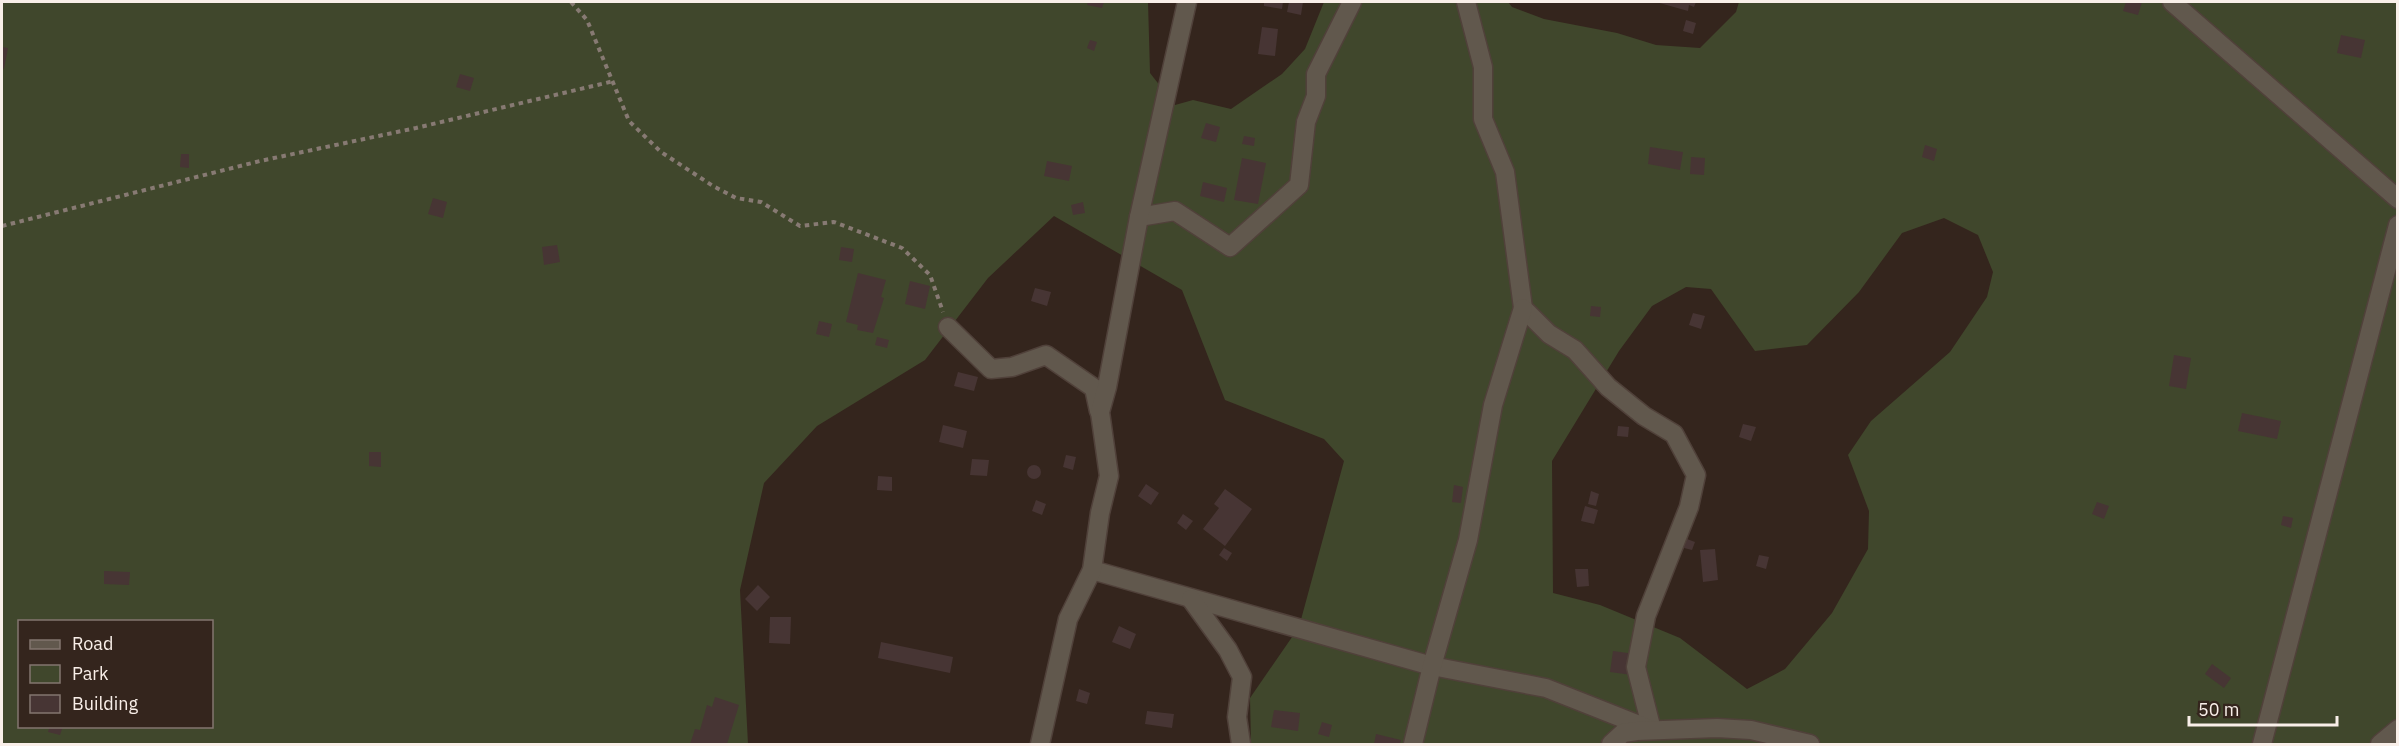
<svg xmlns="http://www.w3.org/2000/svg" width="2399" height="746" font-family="'IBM Plex Sans',sans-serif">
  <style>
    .green { fill: #40472c; fill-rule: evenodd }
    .building { fill: #473534 }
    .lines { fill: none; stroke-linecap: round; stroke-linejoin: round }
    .street-casing { stroke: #50413a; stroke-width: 21 }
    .path { stroke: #877a73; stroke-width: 4; stroke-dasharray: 4.5 4.5; stroke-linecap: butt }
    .street { stroke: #61584d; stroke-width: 18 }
  </style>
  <rect width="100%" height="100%" fill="#34251d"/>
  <path class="green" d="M2 2H1148L1150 73 1175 105 1193 100 1231 109 1282 74 1305 49 1324 2H1508L1512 7 1544 19 1617 33 1656 45 1700 48 1736 12 1739 2H2397V744H1251L1250 698 1299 627 1344 461 1324 439 1225 400 1182 290 1054 216 988 278 925 360 817 426 764 483 740 590 748 744H2ZM1944 218 1978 235 1993 272 1987 297 1950 352 1871 421 1848 455 1869 511 1868 549 1832 613 1785 669 1747 689 1680 638 1600 605 1553 593 1552 461 1619 351 1652 306 1686 287 1711 289 1755 351 1807 345 1859 292 1902 233ZM20 622H212V726H20Z"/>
  <g class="building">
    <polygon points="1088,2 1104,2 1102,8 1087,5"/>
    <polygon points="1264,2 1283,2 1282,9 1264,6"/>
    <polygon points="1289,2 1303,2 1301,15 1287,12"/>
    <polygon points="1656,2 1696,2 1694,7 1689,5 1688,11"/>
    <polygon points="2126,2 2142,2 2138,15 2123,11"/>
    <polygon points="1686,20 1696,23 1693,34 1683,31"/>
    <polygon points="1262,27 1278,29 1275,56 1258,54"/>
    <polygon points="2341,35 2365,40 2361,58 2337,53"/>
    <polygon points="1090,40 1097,42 1094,51 1087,48"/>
    <polygon points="2,47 8,48 4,69 2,68"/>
    <polygon points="460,74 474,78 470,91 456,87"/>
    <polygon points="1206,123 1220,127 1216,142 1201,138"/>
    <polygon points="1244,136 1255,138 1254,146 1242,144"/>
    <polygon points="1925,145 1937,149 1934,161 1922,157"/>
    <polygon points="1650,147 1683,152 1680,170 1648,164"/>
    <polygon points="181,154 189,154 189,168 180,167"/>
    <polygon points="1691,157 1705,158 1704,175 1690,174"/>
    <polygon points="1242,158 1266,163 1258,204 1234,200"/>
    <polygon points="1047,161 1072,166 1069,181 1044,176"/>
    <polygon points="1203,182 1227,188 1224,202 1200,196"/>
    <polygon points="433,198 447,202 443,218 428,214"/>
    <polygon points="1083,202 1085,213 1073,215 1071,205"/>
    <polygon points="557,245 560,262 544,265 542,247"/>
    <polygon points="841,247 854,249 852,262 839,260"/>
    <polygon points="858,273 886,280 881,297 884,298 873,333 857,330 858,325 846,322"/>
    <polygon points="910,281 930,286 925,309 905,304"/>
    <polygon points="1035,288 1051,292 1047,306 1031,301"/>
    <polygon points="1591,306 1601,307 1600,317 1590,316"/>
    <polygon points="1693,313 1705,316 1701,329 1689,325"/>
    <polygon points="819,321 832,324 829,337 816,334"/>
    <polygon points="877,337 889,340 887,348 875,345"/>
    <polygon points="2174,355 2191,358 2186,389 2169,386"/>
    <polygon points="958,372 978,377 974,391 954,386"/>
    <polygon points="2242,413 2281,421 2277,439 2238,431"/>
    <polygon points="1743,424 1756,427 1751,441 1739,437"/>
    <polygon points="943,425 967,431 963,448 939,442"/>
    <polygon points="1618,426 1629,427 1628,437 1617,436"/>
    <polygon points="369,452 381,452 381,467 369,466"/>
    <polygon points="1066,455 1076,457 1073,470 1063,467"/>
    <polygon points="972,459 989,460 987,476 970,475"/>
    <circle cx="1034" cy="472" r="7"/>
    <polygon points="878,476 892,477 892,491 877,490"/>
    <polygon points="1146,484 1159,493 1151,505 1138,496"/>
    <polygon points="1454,485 1463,487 1461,503 1452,502"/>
    <polygon points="1225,489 1252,509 1225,546 1203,529 1219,508 1214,504"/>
    <polygon points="1591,491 1599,494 1596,506 1588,504"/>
    <polygon points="1036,500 1046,504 1042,515 1032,511"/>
    <polygon points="2097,502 2109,506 2104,519 2092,514"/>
    <polygon points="1585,506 1598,510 1594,524 1581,521"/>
    <polygon points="1183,514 1193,521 1186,530 1177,523"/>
    <polygon points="2283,516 2293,518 2291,528 2281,525"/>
    <polygon points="1687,539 1695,542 1692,550 1684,548"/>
    <polygon points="1224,548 1232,553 1227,561 1219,555"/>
    <polygon points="1715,549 1718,580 1703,582 1700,550"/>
    <polygon points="1759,555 1769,557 1766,569 1756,566"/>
    <polygon points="1575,569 1588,569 1589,586 1577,587"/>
    <polygon points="104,571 130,572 129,585 104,584"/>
    <polygon points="758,585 770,597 757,611 745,599"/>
    <polygon points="770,617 791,617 790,644 769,643"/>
    <polygon points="1119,626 1136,634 1130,649 1112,642"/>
    <polygon points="881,642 953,657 950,673 878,658"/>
    <polygon points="1613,651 1635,654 1632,675 1610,672"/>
    <polygon points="2212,664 2231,678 2224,688 2205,674"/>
    <polygon points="1079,689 1090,693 1087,704 1076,701"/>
    <polygon points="715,697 739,705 727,744 690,744 695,729 700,730 707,705 712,707"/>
    <polygon points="1274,710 1300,713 1298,731 1271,727"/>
    <polygon points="1147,711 1174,714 1172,728 1145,724"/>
    <polygon points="1322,722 1332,725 1329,737 1318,734"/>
    <polygon points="50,726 63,726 60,735 48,732"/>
    <polygon points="1376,734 1401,740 1400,744 1374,744"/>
  </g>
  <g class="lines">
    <defs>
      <g id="street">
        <polyline points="1466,2 1483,67 1483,119 1505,172 1523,308 1549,334 1575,350 1608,387 1644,416 1674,434 1696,475 1689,507 1646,616 1636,667 1652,730"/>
        <polyline points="2172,2 2398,199"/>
        <polyline points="1139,217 1175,211 1230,247 1299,185 1306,122 1316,96 1316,74 1352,2"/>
        <polyline points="948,327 991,369 1012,367 1046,355 1094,388 1099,411"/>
        <polyline points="1092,570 1432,666 1546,688 1652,730"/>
        <polyline points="1191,599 1228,650 1242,677 1237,717 1241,744"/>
        <polyline points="1040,744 1068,619 1092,570 1100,513 1109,476 1100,412 1107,387 1139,217 1187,2"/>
        <polyline points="1413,744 1432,666 1468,540 1493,405 1523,308"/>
        <polyline points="1611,744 1623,733 1637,731 1717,728 1751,730 1810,744"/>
        <polyline points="2262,744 2398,225"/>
        <polyline points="2380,744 2398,729"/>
      </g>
    </defs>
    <use href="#street" class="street-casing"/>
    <g class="path">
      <polyline points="571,2 587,20 629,121 661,152 713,186 736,198 761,202 800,226 834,222 902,248 930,275 943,312"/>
      <polyline points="2,226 260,161 416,128 614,81"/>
    </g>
    <use href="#street" class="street"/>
  </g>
  <rect width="2399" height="746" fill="none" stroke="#f9efe9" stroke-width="6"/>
  <rect x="18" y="620" width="195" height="108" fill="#34251d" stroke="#83766f" stroke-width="1.5"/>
  <rect x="30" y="640" width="30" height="9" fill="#61584d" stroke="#83766f" stroke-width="1.5"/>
  <text x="72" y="650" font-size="18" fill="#f9efe9">Road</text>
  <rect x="30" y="665" width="30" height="18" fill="#40472c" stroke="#83766f" stroke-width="1.5"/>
  <text x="72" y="680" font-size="18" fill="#f9efe9">Park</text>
  <rect x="30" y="695" width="30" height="18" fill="#473534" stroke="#83766f" stroke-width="1.5"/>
  <text x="72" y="710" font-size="18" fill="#f9efe9">Building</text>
  <path d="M2189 716v9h148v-9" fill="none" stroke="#f9efe9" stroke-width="3"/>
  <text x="2198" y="716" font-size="18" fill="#f9efe9" stroke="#34251d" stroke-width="4.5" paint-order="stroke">50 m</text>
</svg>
